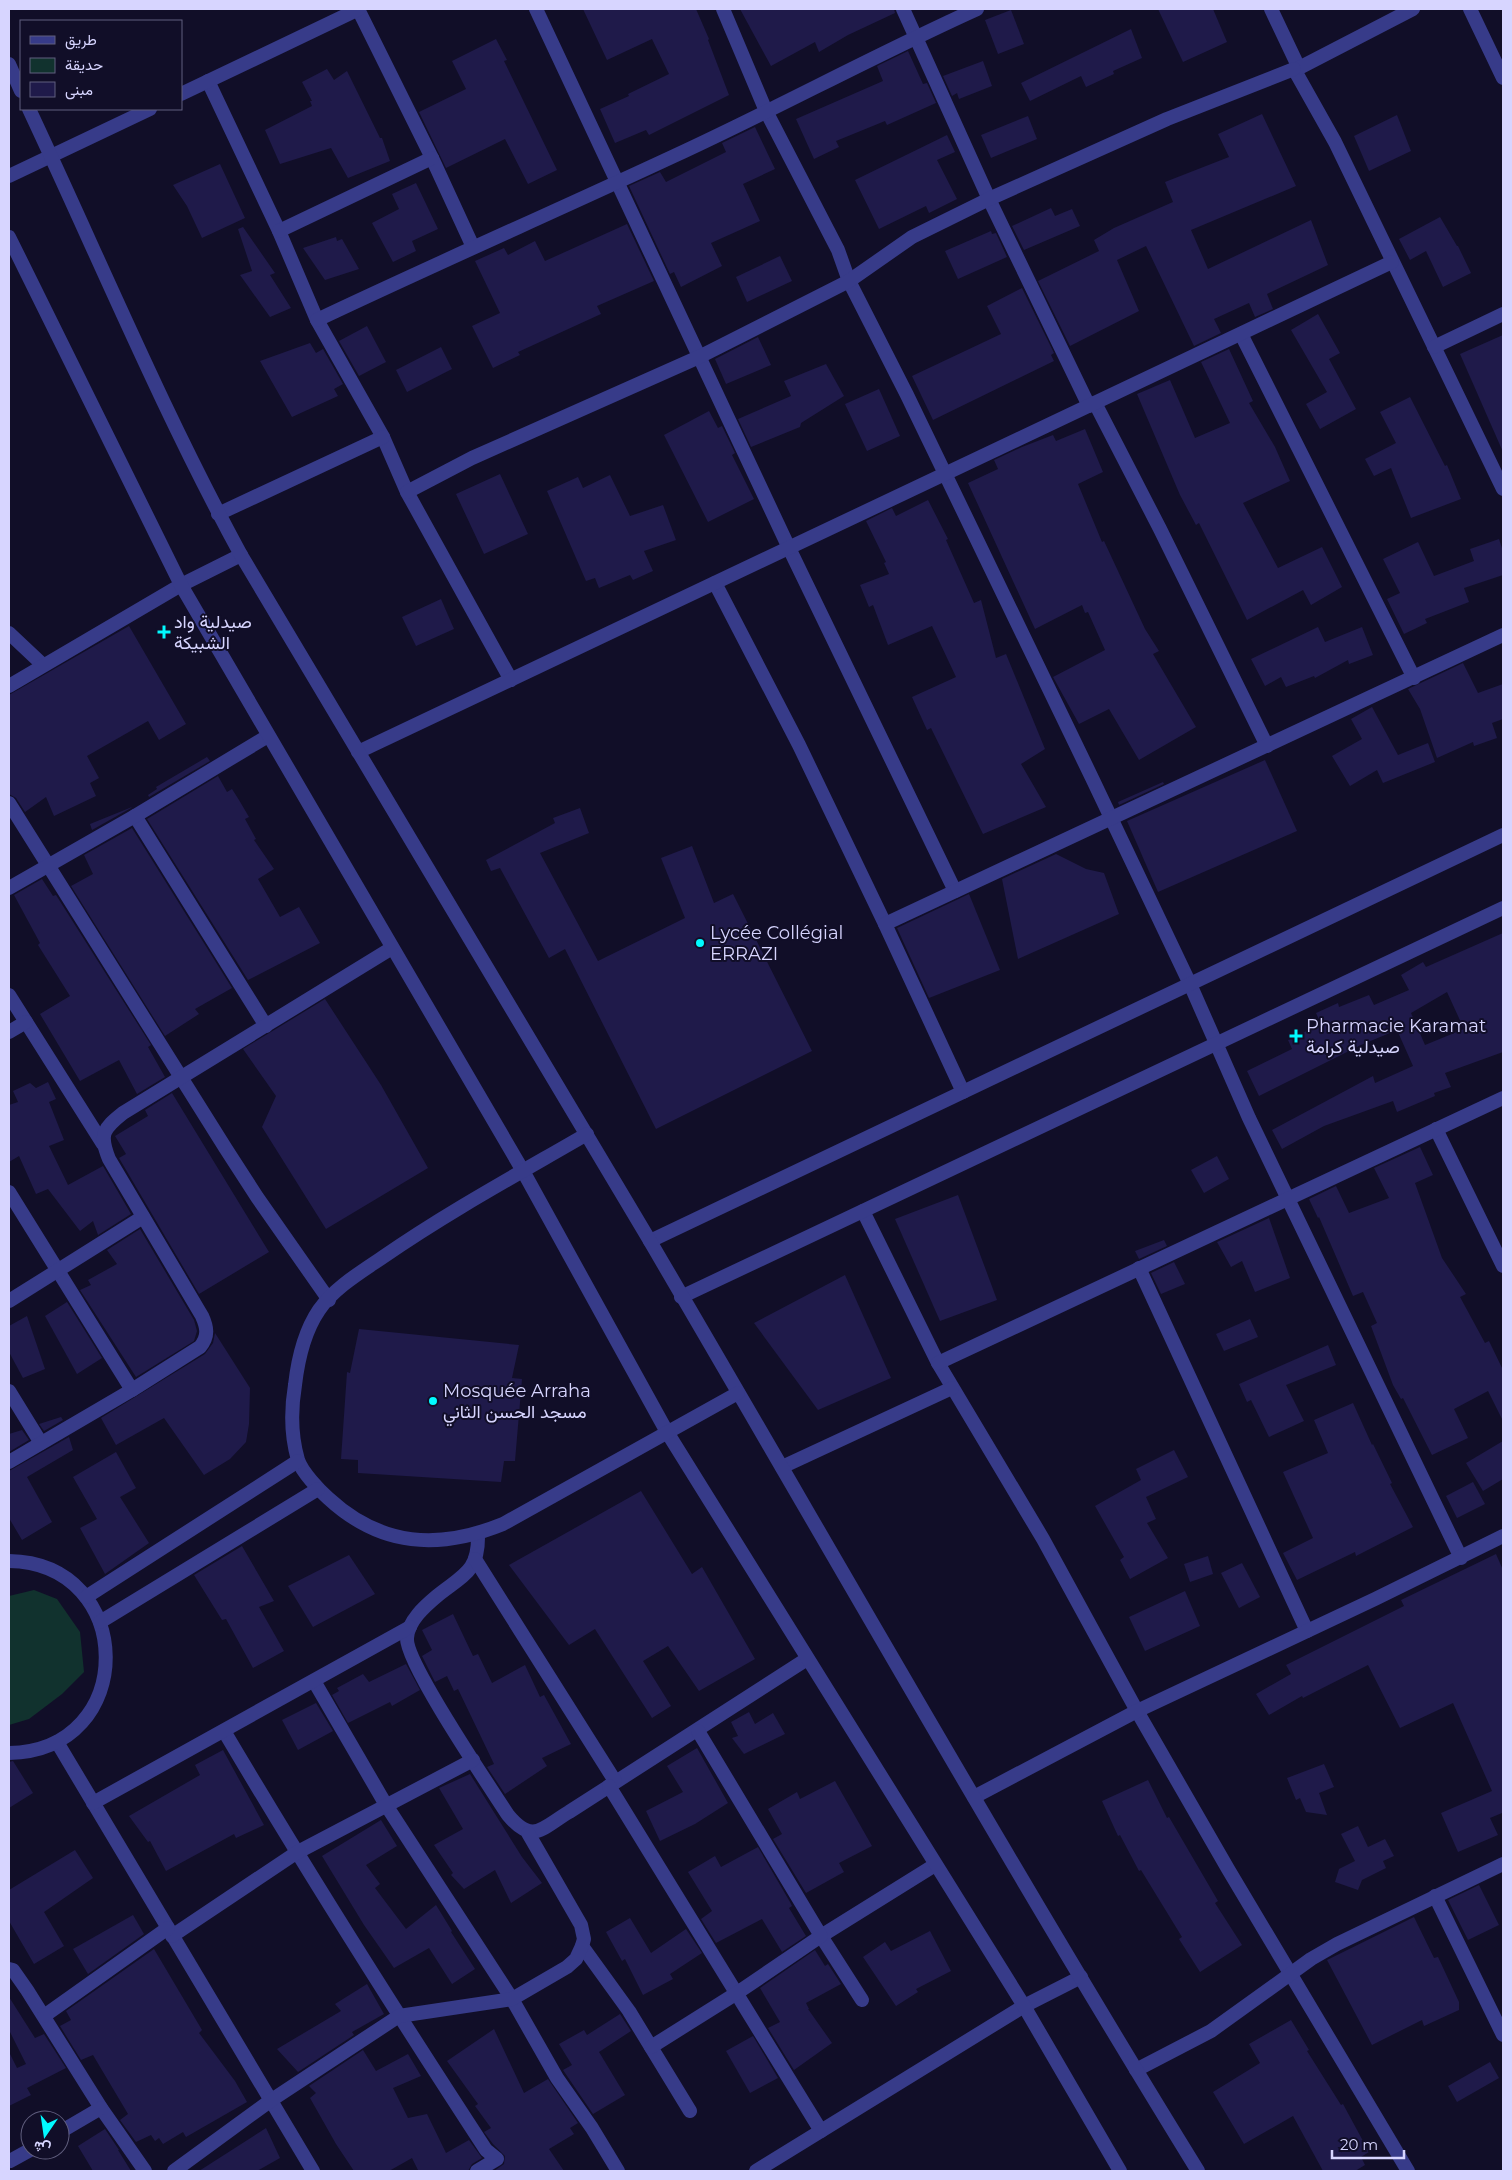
<svg xmlns="http://www.w3.org/2000/svg" width="1512" height="2180" font-family="Montserrat,Vazirmatn,sans-serif">
  <style>
    .green { fill: #11322e }
    .building { fill: #1f1a4a; fill-rule: evenodd }
    .lines { fill: none; stroke-linecap: round; stroke-linejoin: round }
    .minor { stroke: #373b89; stroke-width: 14 }
    .tertiary { stroke: #373b89; stroke-width: 14 }
    .poi-dot { fill: #01faff; stroke: #110e28; stroke-width: 2 }
    .labels { text-anchor: middle; dominant-baseline: central; stroke-width: 4; stroke-linejoin: round; paint-order: stroke }
    .poi-label { font-size: 18px; fill: #d7d5ff; stroke: #110e28; text-anchor: start }
  </style>
  <rect width="100%" height="100%" fill="#110e28"/>
  <polygon class="green" points="34,1590 57,1599 80,1632 84,1672 62,1694 29,1719 9,1725 9,1596"/>
  <g class="building">
    <polygon points="583,9 696,9 709,39 708,40 729,95 649,135 646,130 615,143 600,109 629,96 628,94 669,74 652,39 607,60"/>
    <polygon points="740,9 894,9 895,13 848,35 819,52 815,42 771,66"/>
    <polygon points="1158,9 1213,9 1227,42 1183,62"/>
    <polygon points="1011,10 1024,44 998,54 985,20"/>
    <polygon points="1131,29 1142,58 1113,71 1114,74 1086,87 1081,76 1030,101 1021,83"/>
    <polygon points="496,39 507,60 504,61 557,170 528,184 505,139 446,168 419,112 466,89 452,61"/>
    <polygon points="908,51 923,84 927,83 936,103 887,125 885,121 836,141 839,147 814,159 796,119 883,81 877,66"/>
    <polygon points="983,61 992,86 959,99 957,93 952,96 943,76"/>
    <polygon points="327,69 334,80 347,71 380,138 382,138 390,161 348,178 331,148 280,164 265,130 312,106 310,101 312,101 302,82"/>
    <polygon points="1262,114 1296,186 1191,230 1208,269 1311,220 1328,265 1267,294 1273,309 1255,317 1249,303 1214,319 1221,333 1194,346 1146,246 1117,260 1139,311 1070,346 1038,281 1099,251 1094,240 1114,228 1173,202 1165,182 1229,157 1218,134"/>
    <polygon points="1397,115 1411,151 1369,171 1354,136"/>
    <polygon points="1028,116 1037,139 991,158 981,135"/>
    <polygon points="755,127 775,169 743,184 760,221 711,243 722,266 681,287 674,272 670,274 629,186 660,172 666,182 726,152 722,143"/>
    <polygon points="947,135 955,152 937,160 957,199 929,213 926,206 879,229 855,180"/>
    <polygon points="220,164 245,218 202,238 187,206 173,185"/>
    <polygon points="416,183 438,229 412,241 416,251 393,262 372,223 399,209 392,194"/>
    <polygon points="1051,208 1055,216 1072,209 1080,226 1024,250 1012,226"/>
    <polygon points="1440,217 1457,246 1458,246 1471,273 1443,287 1426,251 1410,260 1399,239"/>
    <polygon points="627,224 654,281 597,306 601,314 518,352 520,355 493,368 472,326 500,313 475,261 504,248 508,255 535,241 545,261"/>
    <polygon points="243,227 275,273 270,275 291,308 270,317 240,275 252,271 238,229"/>
    <polygon points="991,231 992,234 996,233 1007,257 958,279 945,251"/>
    <polygon points="336,237 337,241 342,239 359,269 325,280 303,248"/>
    <polygon points="780,256 792,281 747,302 736,277"/>
    <polygon points="1022,288 1054,353 1051,355 1054,361 933,420 912,376 1001,334 987,306"/>
    <polygon points="1318,314 1340,353 1329,359 1356,409 1320,429 1306,404 1327,392 1291,330"/>
    <polygon points="367,326 386,362 359,376 339,341"/>
    <polygon points="1503,335 1503,452 1460,354"/>
    <polygon points="758,337 771,365 726,384 715,359"/>
    <polygon points="310,343 316,353 323,349 343,384 334,389 338,396 292,417 260,361"/>
    <polygon points="441,347 452,369 407,392 396,370"/>
    <polygon points="1229,349 1253,401 1249,403 1275,447 1290,481 1243,503 1278,568 1322,547 1342,587 1311,605 1303,590 1247,620 1199,523 1196,525 1180,495 1137,394 1170,380 1195,438 1230,423 1201,362"/>
    <polygon points="826,364 844,396 801,423 800,427 751,447 738,419 791,396 784,381"/>
    <polygon points="879,389 900,436 867,451 845,404"/>
    <polygon points="1410,397 1445,466 1447,465 1461,499 1411,518 1391,468 1374,476 1365,459 1396,443 1380,412"/>
    <polygon points="709,411 718,428 722,426 735,453 732,455 754,499 708,522 664,435"/>
    <polygon points="1085,429 1103,472 1078,484 1102,542 1104,541 1145,629 1159,651 1153,654 1196,727 1139,760 1109,709 1079,724 1053,677 1105,650 1088,612 1085,613 1082,605 1035,629 968,483 998,469 994,460 1022,447 1053,435 1056,441"/>
    <polygon points="500,474 528,534 484,554 456,494"/>
    <polygon points="610,475 630,516 663,505 676,540 644,551 653,571 633,580 630,575 599,588 595,578 586,581 547,491 578,477 583,488"/>
    <polygon points="928,500 948,539 946,540 974,603 981,600 996,658 1006,654 1045,749 1021,764 1046,807 983,834 931,728 927,730 912,697 956,677 932,626 888,645 873,605 869,607 860,585 889,574 884,563 886,562 866,521 892,508 896,516"/>
    <polygon points="1499,539 1503,551 1503,575 1464,588 1469,602 1425,619 1427,623 1404,634 1387,599 1400,593 1383,559 1418,542 1434,576 1474,561 1470,549"/>
    <polygon points="441,599 454,629 416,646 402,617"/>
    <polygon points="129,626 186,724 159,740 148,721 87,756 99,778 90,783 96,796 54,816 46,797 25,812 16,798 9,794 9,695"/>
    <polygon points="1318,627 1325,642 1362,627 1373,655 1349,664 1348,660 1315,678 1314,676 1286,687 1281,677 1265,686 1251,659"/>
    <polygon points="1463,663 1478,693 1503,684 1503,719 1492,723 1497,738 1474,746 1473,742 1437,758 1420,709 1408,689"/>
    <polygon points="1372,707 1398,755 1428,743 1435,762 1383,783 1377,770 1350,786 1332,756 1362,739 1351,719"/>
    <polygon points="207,757 210,761 149,797 148,795 157,789 156,787"/>
    <polygon points="1265,760 1297,831 1158,892 1127,821"/>
    <polygon points="218,776 227,792 232,789 239,800 249,817 245,819 256,839 254,840 274,869 258,879 280,917 299,907 320,943 248,980 147,819"/>
    <polygon points="1163,782 1164,784 1119,805 1118,802"/>
    <polygon points="132,807 131,808 92,830 90,824"/>
    <polygon points="580,808 589,833 540,853 598,961 685,918 661,858 692,846 714,903 733,894 812,1051 656,1129 565,949 549,958 500,868 491,871 486,860 555,823 553,818"/>
    <polygon points="132,828 232,988 195,1009 199,1014 165,1036 71,886 93,874 84,855"/>
    <polygon points="1056,854 1086,869 1104,873 1119,914 1018,959 1002,879"/>
    <polygon points="42,879 53,896 56,895 151,1045 148,1047 165,1077 137,1094 119,1060 80,1081 40,1014 70,996 38,945 40,943 14,895"/>
    <polygon points="969,894 1000,970 929,998 897,928"/>
    <path d="M1503 933V1052L1445 1073 1451 1087 1434 1093 1435 1096 1397 1112 1393 1101 1324 1126 1282 1149 1272 1130 1373 1076 1375 1083 1413 1066 1397 1030 1361 1045 1259 1096 1247 1071 1292 1049 1288 1040 1321 1024 1316 1013 1338 1003 1339 1007 1369 995 1374 1005 1409 990 1401 975 1423 962 1426 967ZM1447 992 1464 1029 1425 1045 1411 1013Z"/>
    <polygon points="325,999 381,1085 428,1168 326,1229 262,1127 276,1096 243,1049"/>
    <polygon points="48,1082 56,1099 49,1102 64,1140 49,1146 68,1185 103,1166 131,1214 98,1235 93,1221 80,1231 48,1189 36,1194 19,1156 9,1162 9,1105 18,1102 13,1091 30,1083 36,1088"/>
    <polygon points="172,1093 269,1252 199,1294 119,1158 126,1154 115,1136 148,1116 145,1110"/>
    <polygon points="1420,1147 1433,1175 1415,1183 1442,1258 1466,1294 1460,1297 1485,1343 1489,1341 1503,1370 1503,1421 1488,1391 1454,1409 1468,1438 1432,1455 1403,1398 1401,1399 1393,1385 1371,1326 1377,1323 1363,1292 1353,1296 1319,1217 1318,1218 1309,1199 1336,1186 1349,1213 1389,1198 1374,1168"/>
    <polygon points="1217,1156 1229,1179 1204,1193 1191,1170"/>
    <polygon points="958,1195 997,1300 940,1321 895,1219"/>
    <polygon points="1269,1218 1290,1278 1255,1292 1242,1261 1231,1267 1217,1242"/>
    <polygon points="140,1229 194,1320 197,1331 194,1341 136,1377 80,1290 91,1285 88,1280 117,1264 107,1250"/>
    <polygon points="1164,1240 1167,1246 1139,1259 1135,1251"/>
    <polygon points="1174,1262 1185,1284 1161,1294 1151,1273"/>
    <polygon points="845,1275 891,1378 818,1410 754,1323"/>
    <polygon points="67,1302 102,1358 77,1374 45,1316"/>
    <polygon points="27,1316 45,1369 23,1378 9,1352 9,1326"/>
    <polygon points="1250,1319 1258,1337 1224,1351 1216,1334"/>
    <polygon points="359,1329 519,1345 512,1378 522,1379 515,1461 504,1461 501,1482 358,1473 358,1460 341,1459 347,1372 350,1373"/>
    <polygon points="215,1333 250,1388 249,1424 246,1442 230,1459 204,1475 164,1418 116,1445 101,1418 205,1354 213,1343"/>
    <polygon points="1328,1345 1336,1365 1286,1385 1304,1421 1269,1437 1251,1400 1247,1402 1239,1384"/>
    <polygon points="1353,1403 1372,1445 1373,1444 1392,1483 1390,1484 1413,1527 1356,1556 1355,1552 1297,1580 1283,1553 1313,1538 1283,1472 1328,1453 1314,1420"/>
    <polygon points="61,1417 63,1420 44,1431 39,1424"/>
    <polygon points="22,1430 29,1440 9,1452 9,1434"/>
    <polygon points="69,1437 73,1450 27,1477 52,1522 22,1540 9,1518 9,1471"/>
    <polygon points="1503,1441 1503,1479 1483,1491 1466,1463"/>
    <polygon points="1174,1450 1188,1477 1146,1497 1156,1519 1147,1523 1168,1558 1130,1579 1120,1560 1124,1557 1095,1506 1141,1480 1136,1469"/>
    <polygon points="116,1452 136,1488 120,1497 149,1543 105,1574 80,1528 97,1519 73,1477"/>
    <polygon points="1473,1482 1485,1504 1457,1518 1446,1496"/>
    <polygon points="641,1491 692,1574 702,1567 755,1659 699,1691 668,1646 643,1661 671,1706 652,1718 595,1629 569,1645 509,1565"/>
    <polygon points="242,1546 274,1601 259,1607 284,1651 253,1668 226,1619 222,1620 194,1575"/>
    <polygon points="1496,1554 1503,1570 1503,1816 1502,1813 1490,1818 1498,1835 1458,1852 1441,1813 1492,1791 1453,1703 1400,1728 1368,1665 1303,1698 1302,1696 1269,1715 1256,1694 1291,1674 1286,1665 1404,1606 1401,1600"/>
    <polygon points="349,1555 375,1594 313,1627 288,1586"/>
    <polygon points="1208,1556 1213,1574 1190,1582 1184,1564"/>
    <polygon points="1242,1563 1260,1597 1239,1608 1221,1573"/>
    <polygon points="1185,1591 1200,1626 1145,1651 1129,1617"/>
    <polygon points="453,1614 473,1656 478,1654 492,1683 525,1665 540,1697 544,1695 571,1744 542,1758 547,1766 505,1794 487,1767 494,1764 458,1689 454,1691 447,1676 435,1682 422,1656 432,1650 422,1630"/>
    <polygon points="406,1664 420,1690 392,1706 390,1702 348,1723 332,1695 339,1691 337,1688 363,1674 369,1682"/>
    <polygon points="316,1703 333,1731 298,1750 282,1720"/>
    <polygon points="749,1712 755,1724 773,1713 785,1734 744,1754 732,1738 738,1736 731,1722"/>
    <polygon points="697,1748 728,1803 695,1824 660,1841 646,1811 683,1792 667,1766"/>
    <polygon points="223,1750 264,1825 236,1838 234,1834 166,1871 150,1841 148,1842 129,1816 200,1775 195,1765"/>
    <polygon points="13,1761 33,1793 9,1808 9,1762"/>
    <polygon points="1324,1764 1334,1787 1319,1793 1327,1815 1306,1812 1300,1798 1296,1800 1287,1778"/>
    <polygon points="470,1774 522,1857 542,1883 511,1903 495,1870 464,1889 451,1875 453,1873 434,1845 463,1829 439,1788"/>
    <polygon points="1148,1780 1167,1818 1169,1817 1218,1901 1215,1903 1242,1945 1200,1972 1179,1939 1182,1937 1141,1870 1139,1871 1120,1835 1118,1836 1102,1801"/>
    <polygon points="835,1781 872,1846 839,1863 844,1872 806,1893 773,1839 782,1834 768,1809 797,1792 800,1799"/>
    <polygon points="381,1820 397,1846 366,1865 380,1884 375,1888 406,1929 436,1905 452,1931 451,1932 475,1969 452,1984 429,1948 394,1968 364,1925 322,1856"/>
    <polygon points="1358,1826 1368,1847 1385,1839 1394,1856 1383,1861 1386,1868 1362,1880 1358,1890 1335,1882 1339,1869 1355,1861 1341,1834"/>
    <polygon points="758,1847 790,1902 792,1906 789,1908 806,1936 782,1952 762,1919 716,1943 701,1919 712,1911 688,1872 715,1856 721,1867"/>
    <polygon points="75,1850 93,1878 44,1912 64,1946 34,1964 9,1921 9,1890"/>
    <polygon points="1479,1885 1499,1925 1468,1940 1448,1900"/>
    <polygon points="133,1915 144,1934 88,1974 73,1949"/>
    <polygon points="1414,1917 1434,1958 1438,1957 1459,2002 1459,2010 1424,2026 1422,2020 1372,2045 1327,1960"/>
    <polygon points="630,1918 651,1953 686,1929 702,1953 670,1974 673,1979 643,1995 625,1959 622,1961 606,1932"/>
    <polygon points="930,1931 951,1971 916,1989 918,1992 896,2006 863,1957 885,1942 891,1951"/>
    <polygon points="154,1949 202,2030 199,2033 235,2081 247,2102 186,2137 183,2132 163,2144 159,2138 155,2141 151,2135 136,2142 120,2120 128,2114 93,2055 81,2060 60,2026 71,2020 66,2011"/>
    <polygon points="815,1950 825,1966 828,1964 841,1984 806,2003 809,2009 808,2009 832,2043 794,2070 768,2028 780,2022 760,1988"/>
    <polygon points="367,1984 384,2014 352,2032 354,2035 298,2072 277,2049 341,2011 335,2004"/>
    <polygon points="9,1997 35,2038 44,2034 66,2068 27,2088 31,2095 9,2106 9,2052 17,2068 26,2064 9,2030"/>
    <polygon points="620,2014 631,2031 599,2052 625,2095 593,2114 563,2070 572,2065 559,2044 584,2030 587,2035"/>
    <polygon points="1291,2020 1309,2050 1307,2051 1341,2105 1343,2104 1369,2152 1361,2157 1365,2165 1355,2171 1323,2171 1293,2116 1244,2144 1213,2092 1260,2063 1249,2044"/>
    <polygon points="494,2029 524,2093 548,2079 578,2123 570,2128 574,2134 549,2149 564,2171 494,2171 504,2164 505,2156 493,2144 484,2132 491,2128 475,2106 478,2104 447,2061"/>
    <polygon points="753,2036 778,2078 750,2093 726,2051"/>
    <polygon points="363,2050 376,2071 408,2054 421,2076 393,2088 408,2118 427,2114 446,2153 469,2140 482,2158 472,2164 468,2171 415,2171 418,2170 412,2158 389,2171 354,2171 336,2144 310,2098 316,2093 309,2086"/>
    <polygon points="1490,2062 1499,2078 1457,2102 1448,2086"/>
    <polygon points="266,2128 280,2158 257,2171 199,2171"/>
    <polygon points="105,2129 119,2150 118,2150 131,2171 93,2171 78,2146"/>
  </g>
  <g class="lines">
    <g class="minor">
      <polyline points="358,9 432,158 473,247"/>
      <polyline points="536,9 789,548 955,891"/>
      <polyline points="723,9 766,111 838,250 849,281 907,395 1092,778 1190,984 1249,1118 1461,1558"/>
      <polyline points="903,9 989,199 1089,406"/>
      <polyline points="1271,9 1299,68 1294,69 1335,142 1503,489"/>
      <polyline points="1299,68 1413,9"/>
      <polyline points="208,81 279,231 317,320 383,437 407,492 511,680"/>
      <polyline points="181,94 359,9"/>
      <polyline points="9,176 150,109"/>
      <polyline points="279,231 432,158"/>
      <path d="M317 320C435 264 556 211 674 156 776 109 875 55 977 9"/>
      <polyline points="1241,334 1414,678"/>
      <polyline points="1434,347 1503,314"/>
      <polyline points="1095,403 1160,529 1267,746"/>
      <polyline points="407,492 472,458 699,357 849,281 912,237 989,199 1167,119 1294,69"/>
      <polyline points="218,514 383,437"/>
      <polyline points="715,583 799,745 885,924"/>
      <polyline points="9,633 43,665"/>
      <polyline points="9,686 181,585 241,555"/>
      <polyline points="358,752 1392,262"/>
      <polyline points="9,803 226,1149 257,1197 329,1300"/>
      <polyline points="135,816 266,1026"/>
      <polyline points="9,888 135,816 268,736"/>
      <polyline points="9,995 103,1144"/>
      <polyline points="9,1032 26,1022"/>
      <polyline points="963,1092 885,924 1503,635"/>
      <polyline points="1436,1129 1503,1266"/>
      <polyline points="9,1192 132,1390"/>
      <polyline points="863,1211 938,1363 1043,1539 1137,1711 1228,1869 1408,2171"/>
      <polyline points="650,1241 1503,835"/>
      <polyline points="1139,1268 1307,1631"/>
      <polyline points="681,1297 1503,908"/>
      <polyline points="9,1301 143,1217"/>
      <polyline points="938,1363 1503,1098"/>
      <polyline points="9,1391 41,1443"/>
      <path d="M9 1462 132 1390 200 1347C209 1336 207 1327 202 1316L109 1159C99 1134 103 1129 123 1113L392 948"/>
      <polyline points="782,1467 952,1388"/>
      <path d="M478 1534C479 1572 463 1575 437 1596 425 1606 408 1621 407 1638 405 1662 490 1787 508 1815 533 1845 542 1828 569 1812L807 1659"/>
      <polyline points="475,1559 615,1781"/>
      <polyline points="314,1681 386,1805 512,1999 557,2078 592,2128 618,2171"/>
      <path d="M224 1731C308 1873 396 2012 486 2150L497 2159 477 2171"/>
      <polyline points="57,1742 313,2171"/>
      <polyline points="609,1786 821,2131"/>
      <polyline points="974,1797 1137,1711 1375,1599 1503,1536"/>
      <polyline points="93,1803 410,1627"/>
      <polyline points="1435,1896 1503,2035"/>
      <polyline points="172,1936 296,1853 473,1760"/>
      <polyline points="582,1946 629,2011 690,2111"/>
      <polyline points="9,1969 13,1970 27,1990 101,2108 145,2171"/>
      <polyline points="862,2000 821,1936 935,1865"/>
      <polyline points="44,2016 168,1928"/>
      <polyline points="651,2047 737,1993 821,1936 698,1731"/>
      <polyline points="1136,2070 1211,2031 1311,1959 1337,1944 1503,1864"/>
      <polyline points="60,2132 101,2108"/>
      <polyline points="10,2161 30,2150"/>
      <polyline points="174,2171 270,2101 399,2016 512,1999 567,1967 576,1959 582,1946 584,1939 581,1925 528,1833"/>
      <polyline points="756,2171 1024,2006 1081,1977"/>
    </g>
    <g class="tertiary">
      <polyline points="1470,9 1503,78"/>
      <polyline points="9,64 21,91"/>
      <path d="M29 109C99 258 162 410 241 555 376 782 513 1008 647 1236 830 1548 1008 1863 1198 2171"/>
      <polyline points="9,237 181,585 523,1171 667,1432 1024,2006 1120,2171"/>
      <path d="M587 1134C518 1174 448 1212 383 1257 361 1272 334 1288 319 1310 304 1332 298 1359 295 1385 291 1409 291 1436 298 1460 302 1472 319 1490 328 1498 381 1547 439 1550 503 1524L738 1393"/>
      <path d="M9 1561C137 1563 139 1751 9 1753"/>
      <polyline points="86,1597 298,1461"/>
      <polyline points="100,1622 318,1489"/>
    </g>
  </g>
  <g class="poi-dot">
    <path d="M161.5 624.5h5v5h5v5h-5v5h-5v-5h-5v-5h5z"/>
    <circle cx="700" cy="943" r="5"/>
    <path d="M1293.5 1028.5h5v5h5v5h-5v5h-5v-5h-5v-5h5z"/>
    <circle cx="433" cy="1401" r="5"/>
  </g>
  <g class="labels">
    <g class="poi-label">
      <text x="174" y="622">صيدلية واد<tspan x="174" dy="21">الشبيكة</tspan></text>
      <text x="710" y="933">Lycée Collégial<tspan x="710" dy="21">ERRAZI</tspan></text>
      <text x="1306" y="1026">Pharmacie Karamat<tspan x="1306" dy="21">صيدلية كرامة</tspan></text>
      <text x="443" y="1391">Mosquée Arraha<tspan x="443" dy="21">مسجد الحسن الثاني</tspan></text>
    </g>
  </g>
  <rect width="1512" height="2180" fill="none" stroke="#d7d5ff" stroke-width="20"/>
  <rect x="20" y="20" width="162" height="90" fill="#110e28" stroke="#605e7e"/>
  <rect x="30" y="36" width="25" height="8" fill="#373b89" stroke="#605e7e"/>
  <text x="65" y="45" font-size="15" fill="#d7d5ff">طريق</text>
  <rect x="30" y="58" width="25" height="15" fill="#11322e" stroke="#605e7e"/>
  <text x="65" y="70" font-size="15" fill="#d7d5ff">حديقة</text>
  <rect x="30" y="82" width="25" height="15" fill="#1f1a4a" stroke="#605e7e"/>
  <text x="65" y="95" font-size="15" fill="#d7d5ff">مبنى</text>
  <g transform="translate(45 2135) rotate(193)"><circle r="24" fill="#110e28" stroke="#605e7e"/>
  <path d="M0-4L9 19L0 12L-9 19Z" fill="#01faff"/>
  <text y="-8" font-size="14" font-weight="bold" text-anchor="middle" fill="#d7d5ff">ش</text>
  </g>
  <path d="M1332 2150v8h72v-8" fill="none" stroke="#d7d5ff" stroke-width="2.5"/>
  <text x="1340" y="2150" font-size="15" fill="#d7d5ff" stroke="#110e28" stroke-width="4" paint-order="stroke">20 m</text>
</svg>
